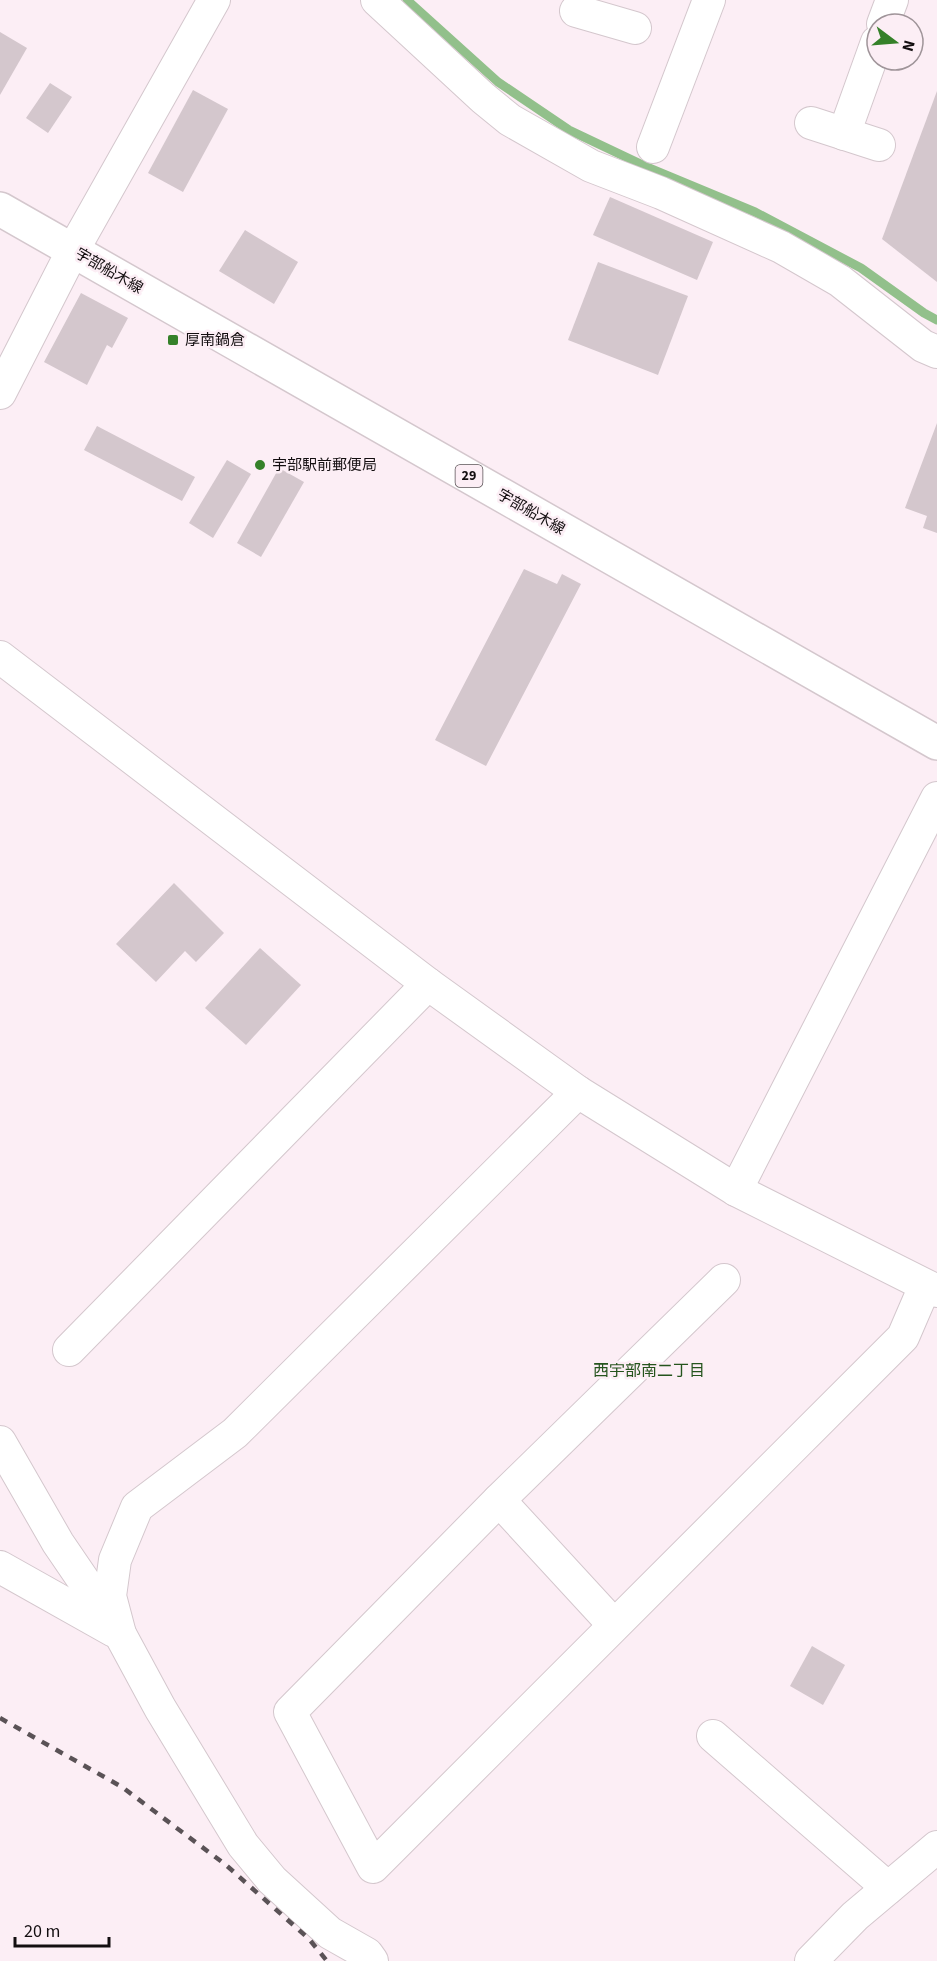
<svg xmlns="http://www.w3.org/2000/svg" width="937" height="1961" font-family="'Source Sans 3','Noto Sans JP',sans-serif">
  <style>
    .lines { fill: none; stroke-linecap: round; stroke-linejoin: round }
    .stream { stroke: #92c08b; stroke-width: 9 }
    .building { fill: #d4c7cd }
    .minor-casing { stroke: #d4c7cd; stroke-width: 34 }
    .major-casing { stroke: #d4c7cd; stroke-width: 36 }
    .minor { stroke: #fff; stroke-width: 32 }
    .major { stroke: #fff; stroke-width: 33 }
    .rail { stroke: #5a5256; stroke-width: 4.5; stroke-dasharray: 8 8; stroke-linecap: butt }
    .poi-dot { fill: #358129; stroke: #fceef5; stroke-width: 2 }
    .labels { text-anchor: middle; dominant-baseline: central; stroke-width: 5; stroke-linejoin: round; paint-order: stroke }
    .shield { fill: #fceef5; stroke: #595155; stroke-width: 1.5 }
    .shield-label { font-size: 14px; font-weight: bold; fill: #130e10 }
    .street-label { font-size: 15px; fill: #130e10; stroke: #fceef5 }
    .poi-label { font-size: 15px; fill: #130e10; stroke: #fceef5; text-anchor: start }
    .neighbourhood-label { font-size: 16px; fill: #25541d; stroke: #fceef5 }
  </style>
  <rect width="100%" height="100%" fill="#fceef5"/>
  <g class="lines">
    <polyline class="stream" points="407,0 498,82 569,130 649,168 755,212 861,268 924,313 937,320"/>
  </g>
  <g class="building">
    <polygon points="0,32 27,48 0,95"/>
    <polygon points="50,83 72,97 48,133 26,118"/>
    <polygon points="193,90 228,109 183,192 148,173"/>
    <polygon points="937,91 937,282 882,239"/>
    <polygon points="610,197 713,242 697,280 593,235"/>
    <polygon points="245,230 298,262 274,304 219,271"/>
    <polygon points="598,262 688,296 658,375 568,340"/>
    <polygon points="81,293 128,318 112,348 107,345 87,385 44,362"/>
    <polygon points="937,423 937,533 923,528 927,516 905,508"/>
    <polygon points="97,426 195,477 182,501 84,450"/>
    <polygon points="227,460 251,474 213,538 189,523"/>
    <polygon points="279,468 304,482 261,557 237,543"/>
    <polygon points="524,569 557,584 562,574 581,584 486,766 435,740"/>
    <polygon points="174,883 224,933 196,962 185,951 156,982 116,944"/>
    <polygon points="260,948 301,985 246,1045 205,1008"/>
    <polygon points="812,1646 845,1665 823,1705 790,1686"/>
  </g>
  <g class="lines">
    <defs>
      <g id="minor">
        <polyline points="377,0 483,98 510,120 591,166 661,193 781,247 840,281 923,346 937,352"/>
        <polyline points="576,11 635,28"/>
        <polyline points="883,24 892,0"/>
        <polyline points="811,123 879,145"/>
        <polyline points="844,134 877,42"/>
        <polyline points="653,147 709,0"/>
        <polyline points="0,393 73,250 214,0"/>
        <polyline points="0,657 428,984 578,1092 736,1190 937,1291"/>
        <polyline points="736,1190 937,798"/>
        <polyline points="724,1280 499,1500 290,1712 373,1867 903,1337 925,1286"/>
        <polyline points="69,1350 428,984"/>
        <polyline points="0,1442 58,1543 120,1634 160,1708 243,1845 272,1880 330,1933 367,1954 372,1961"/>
        <polyline points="499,1500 614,1625"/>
        <polyline points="0,1567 114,1631"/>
        <polyline points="120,1634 110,1596 115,1560 137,1507 235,1433 578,1092"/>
        <polyline points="713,1736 888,1888"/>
        <polyline points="811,1961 855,1916 937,1847"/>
      </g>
      <polyline id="major" points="0,209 937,743"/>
    </defs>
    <use href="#minor" class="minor-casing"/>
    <use href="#major" class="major-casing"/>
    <use href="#minor" class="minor"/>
    <use href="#major" class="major"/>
    <polyline class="rail" points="0,1718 122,1787 226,1865 309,1939 327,1961"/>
  </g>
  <g class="poi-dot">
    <rect x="167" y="334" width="12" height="12" rx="3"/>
    <circle cx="260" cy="465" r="6"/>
  </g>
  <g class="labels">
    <rect class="shield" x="455.5" y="465" width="27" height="22" rx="4.5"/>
    <g class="shield-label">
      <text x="469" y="476">29</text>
    </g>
    <g class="street-label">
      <text transform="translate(109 271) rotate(30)">宇部船木線</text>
      <text transform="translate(531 512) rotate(30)">宇部船木線</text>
    </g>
    <g class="poi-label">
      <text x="185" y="340">厚南鍋倉</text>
      <text x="272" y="465">宇部駅前郵便局</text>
    </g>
    <g class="neighbourhood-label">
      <text x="649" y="1371">西宇部南二丁目</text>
    </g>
  </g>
  <g transform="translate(895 42) rotate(106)"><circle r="28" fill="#fceef5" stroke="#9f9499" stroke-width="1.5"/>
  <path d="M0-4.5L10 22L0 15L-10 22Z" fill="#358129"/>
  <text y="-9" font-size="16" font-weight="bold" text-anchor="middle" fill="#130e10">N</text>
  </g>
  <path d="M15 1937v9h94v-9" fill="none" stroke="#130e10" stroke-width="3"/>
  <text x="24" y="1937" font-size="18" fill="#130e10" stroke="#fceef5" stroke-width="4.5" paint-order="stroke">20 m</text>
</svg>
